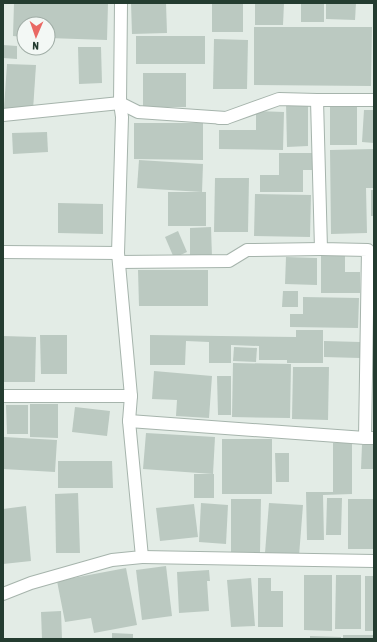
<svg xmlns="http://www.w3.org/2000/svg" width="377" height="642" font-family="'Asap Condensed',sans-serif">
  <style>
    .building { fill: #bbc9c1 }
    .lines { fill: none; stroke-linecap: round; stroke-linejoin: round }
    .street-casing { stroke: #a6b4ac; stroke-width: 14 }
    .street { stroke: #fff; stroke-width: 12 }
  </style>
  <rect width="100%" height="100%" fill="#e3ece6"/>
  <g class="building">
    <polygon points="14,3 108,3 107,40 48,38 48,24 24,24 24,37 13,36"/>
    <polygon points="131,3 166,3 167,33 132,34"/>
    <rect x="212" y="3" width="31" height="29"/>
    <polygon points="255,3 284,3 283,25 255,25"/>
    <rect x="301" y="3" width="23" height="19"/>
    <polygon points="326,3 356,3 355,20 326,19"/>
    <polygon points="254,27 372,27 371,86 254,85"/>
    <rect x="136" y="36" width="69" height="28"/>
    <polygon points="214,39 248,40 247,89 213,89"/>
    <polygon points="3,45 17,46 17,59 3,58"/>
    <polygon points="78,47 101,47 102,83 79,84"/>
    <polygon points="7,64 36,65 33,110 4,108"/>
    <rect x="143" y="73" width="43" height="34"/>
    <polygon points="286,103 308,103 308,146 287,147"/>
    <rect x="330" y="107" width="27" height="38"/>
    <polygon points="364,110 374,110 374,143 362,142"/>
    <polygon points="256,111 284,112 283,150 219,149 219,130 256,130"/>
    <polygon points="134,123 203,123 203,160 134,159"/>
    <polygon points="47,132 48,152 13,154 12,133"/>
    <polygon points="374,149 374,188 366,188 367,233 331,234 330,150"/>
    <polygon points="279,153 312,153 312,170 303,170 303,192 260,192 260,175 279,175"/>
    <polygon points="139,160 203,164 202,192 137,188"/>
    <polygon points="215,178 249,178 248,232 214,232"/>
    <rect x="371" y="190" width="3" height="26"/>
    <rect x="168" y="192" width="38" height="34"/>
    <polygon points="255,194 311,195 310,237 254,236"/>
    <polygon points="58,203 103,204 103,234 58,233"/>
    <polygon points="211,227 212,257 190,258 190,228"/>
    <polygon points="178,231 187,252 174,258 165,237"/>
    <polygon points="321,256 345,256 345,272 360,272 360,293 321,293"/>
    <polygon points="286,257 317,258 317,285 285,284"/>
    <polygon points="138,270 208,270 208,306 139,306"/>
    <polygon points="283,291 298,291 298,307 282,307"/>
    <polygon points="303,297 359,298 358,328 290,327 290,314 303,314"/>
    <polygon points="296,330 323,330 323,363 287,363 287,360 259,360 259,346 231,345 231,363 209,363 209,342 186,341 185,365 150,365 150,335 296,337"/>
    <polygon points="40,335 67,335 67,374 41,374"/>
    <polygon points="3,336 36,337 35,382 4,382"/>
    <polygon points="324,341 360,342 360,358 324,357"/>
    <polygon points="234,347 257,348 256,362 233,361"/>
    <polygon points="233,363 291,364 290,418 232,417"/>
    <polygon points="293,367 329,367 328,420 292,419"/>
    <polygon points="154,371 212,376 209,418 176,416 177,400 152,399"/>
    <polygon points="217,376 231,376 231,415 218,415"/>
    <polygon points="30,404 58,404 58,438 30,437"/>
    <polygon points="6,405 28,405 28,434 7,434"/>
    <polygon points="75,407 110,411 107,436 72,432"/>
    <polygon points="146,433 215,437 213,474 143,469"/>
    <polygon points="4,437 57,440 55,472 3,469"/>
    <rect x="222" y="439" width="50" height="55"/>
    <polygon points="333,443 352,443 352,494 323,495 324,540 307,540 306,492 333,492"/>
    <polygon points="362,445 374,445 374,469 361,469"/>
    <polygon points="275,453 289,453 289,482 276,482"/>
    <polygon points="58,461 112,461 113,488 58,488"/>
    <rect x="194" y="474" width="20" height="24"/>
    <polygon points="78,493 80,553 56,553 55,494"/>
    <polygon points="327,498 342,498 341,535 326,535"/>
    <polygon points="231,499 261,499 260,553 231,552"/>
    <rect x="348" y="499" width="26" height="50"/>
    <polygon points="201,503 228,505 226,544 199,542"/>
    <polygon points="269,503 303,505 299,556 265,553"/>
    <polygon points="194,504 198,537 160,541 156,508"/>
    <polygon points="26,506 31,561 3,564 3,509"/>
    <polygon points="166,566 172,616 142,620 136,570"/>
    <polygon points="126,568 137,625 94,633 91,618 65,622 57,581"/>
    <polygon points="209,570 210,581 207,581 209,611 179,613 177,572"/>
    <polygon points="304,575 332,575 332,631 304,630"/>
    <polygon points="336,575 361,575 361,629 335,629"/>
    <rect x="365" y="576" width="9" height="55"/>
    <polygon points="251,578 255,626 231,627 227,580"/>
    <polygon points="258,578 271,578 271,591 283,591 283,627 258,627"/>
    <polygon points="61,611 62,639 42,639 41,612"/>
    <polygon points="112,633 133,634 133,639 112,639"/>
    <rect x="343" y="635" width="31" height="4"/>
    <polygon points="310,636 341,637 341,639 310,639"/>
  </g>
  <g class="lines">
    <defs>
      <g id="street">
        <polyline points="374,100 317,100 321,249 368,250 365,438 374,438"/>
        <polyline points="3,115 120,103 138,112 226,118"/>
        <polyline points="219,118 226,118 279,99 317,100"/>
        <polyline points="3,252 118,253"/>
        <polyline points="119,262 229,261 247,250 321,249"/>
        <polyline points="3,396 131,396"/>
        <polyline points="129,421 365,438"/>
        <polyline points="142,557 374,561"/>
        <polyline points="3,594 31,583 112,560 142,557 129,421 131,396 118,253 122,117 120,103 121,3"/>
      </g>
    </defs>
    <use href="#street" class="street-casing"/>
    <use href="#street" class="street"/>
  </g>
  <rect width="377" height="642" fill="none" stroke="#243c30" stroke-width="8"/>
  <g transform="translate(36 36) rotate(182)"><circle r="19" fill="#f3f8f5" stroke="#a0ada6"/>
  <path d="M0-3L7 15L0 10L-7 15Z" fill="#e96964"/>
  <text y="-6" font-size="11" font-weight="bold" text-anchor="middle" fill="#243c30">N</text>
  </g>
</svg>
